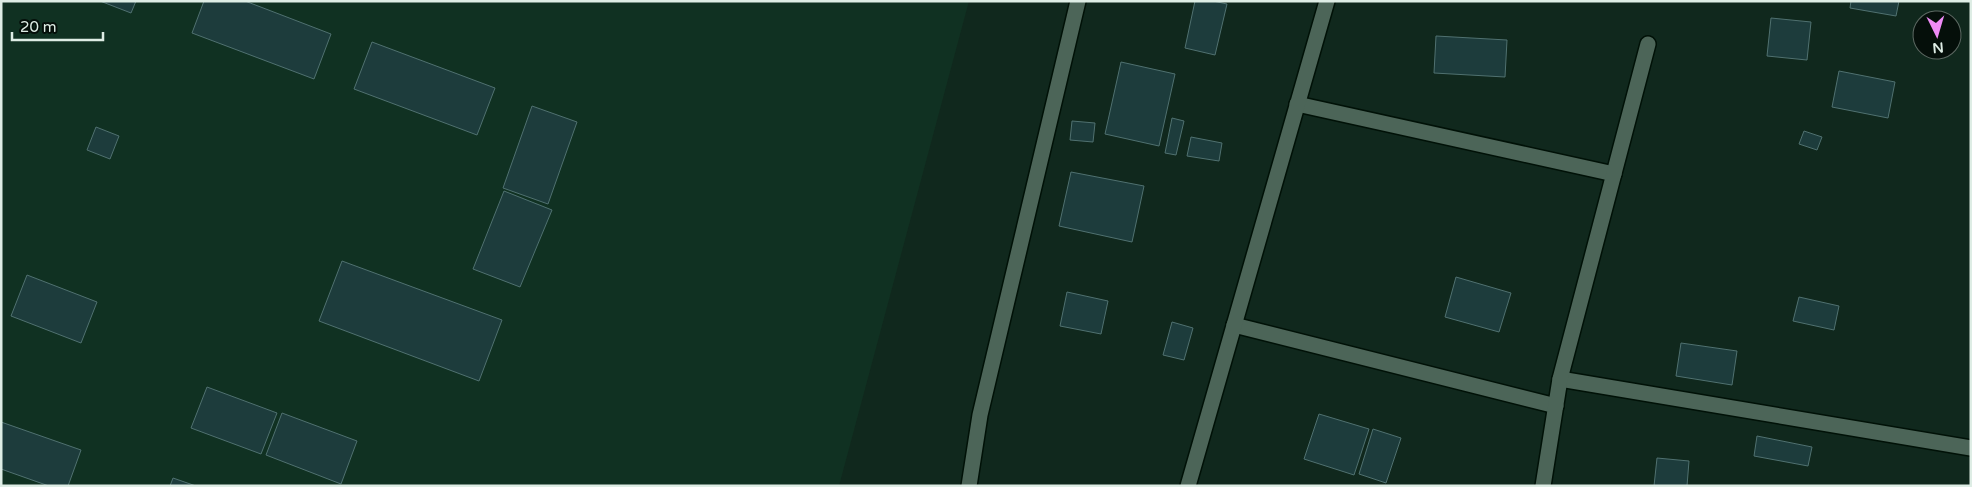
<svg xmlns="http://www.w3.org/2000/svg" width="1972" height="487" font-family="'Varela Round',sans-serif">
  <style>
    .built { fill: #103122 }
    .building { fill: #1d3c3c; stroke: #507170 }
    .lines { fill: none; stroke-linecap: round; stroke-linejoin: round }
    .minor-casing { stroke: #001107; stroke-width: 18 }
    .minor { stroke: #4c6558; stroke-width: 15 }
  </style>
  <rect width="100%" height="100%" fill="#10281d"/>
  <polygon class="built" points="1,1 969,1 839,486 1,486"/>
  <g class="building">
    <polygon points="100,1 136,1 131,13"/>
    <polygon points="204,1 245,1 331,34 314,79 192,33"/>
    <polygon points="1195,1 1213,1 1227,4 1215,55 1185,48"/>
    <polygon points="1851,1 1899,1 1896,16 1850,8"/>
    <polygon points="1771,18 1811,22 1807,60 1767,56"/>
    <polygon points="1436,36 1507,40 1505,77 1434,73"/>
    <polygon points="372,42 495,88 477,135 354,89"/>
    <polygon points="1121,62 1175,74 1159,146 1105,134"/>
    <polygon points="1839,71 1895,82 1888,118 1832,107"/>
    <polygon points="532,106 577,122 548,204 503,188"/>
    <polygon points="1172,118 1184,121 1176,155 1165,153"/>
    <polygon points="1072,121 1095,123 1093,142 1070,140"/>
    <polygon points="96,127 119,136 110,159 87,150"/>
    <polygon points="1804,131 1822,137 1817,150 1799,144"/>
    <polygon points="1191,137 1222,143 1219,161 1187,156"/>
    <polygon points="1071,172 1144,186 1132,242 1059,226"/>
    <polygon points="504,191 552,210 520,287 473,269"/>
    <polygon points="342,261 502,320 479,381 319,321"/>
    <polygon points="27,275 97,302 81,343 11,316"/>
    <polygon points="1456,277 1511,293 1499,332 1445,317"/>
    <polygon points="1067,292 1108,301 1101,334 1060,326"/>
    <polygon points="1799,297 1839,306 1834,330 1793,321"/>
    <polygon points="1172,322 1193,328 1184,360 1163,355"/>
    <polygon points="1681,343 1737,351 1732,385 1676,376"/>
    <polygon points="207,387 277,413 261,454 191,428"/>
    <polygon points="282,413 357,441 341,484 266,455"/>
    <polygon points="1319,414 1369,429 1354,475 1304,459"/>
    <polygon points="1,422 81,450 68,486 49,486 1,469"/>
    <polygon points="1373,429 1401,438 1386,483 1359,474"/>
    <polygon points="1757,436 1812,447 1808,466 1754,456"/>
    <polygon points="1657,458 1689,461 1687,486 1654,486"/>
    <polygon points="173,478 196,486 170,486"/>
  </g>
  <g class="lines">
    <defs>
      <g id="minor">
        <polyline points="1297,104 1614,174"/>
        <polyline points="1234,325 1556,406"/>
        <polyline points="1560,379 1971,448"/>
        <polyline points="969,486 980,415 1078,1"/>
        <polyline points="1188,486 1327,1"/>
        <polyline points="1543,486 1560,379 1648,44"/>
      </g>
    </defs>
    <use href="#minor" class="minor-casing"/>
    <use href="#minor" class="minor"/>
  </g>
  <rect width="1972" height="487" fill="none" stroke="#deede5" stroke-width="5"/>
  <g transform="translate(1937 35) rotate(175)"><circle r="24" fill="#050f0a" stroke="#5c6862"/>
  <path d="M0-4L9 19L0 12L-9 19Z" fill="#ef8bf6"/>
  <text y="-8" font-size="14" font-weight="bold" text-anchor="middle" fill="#deede5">N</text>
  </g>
  <path d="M12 32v8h91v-8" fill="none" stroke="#deede5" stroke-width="2.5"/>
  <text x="20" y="32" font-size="15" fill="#deede5" stroke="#050f0a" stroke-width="4" paint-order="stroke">20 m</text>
</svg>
